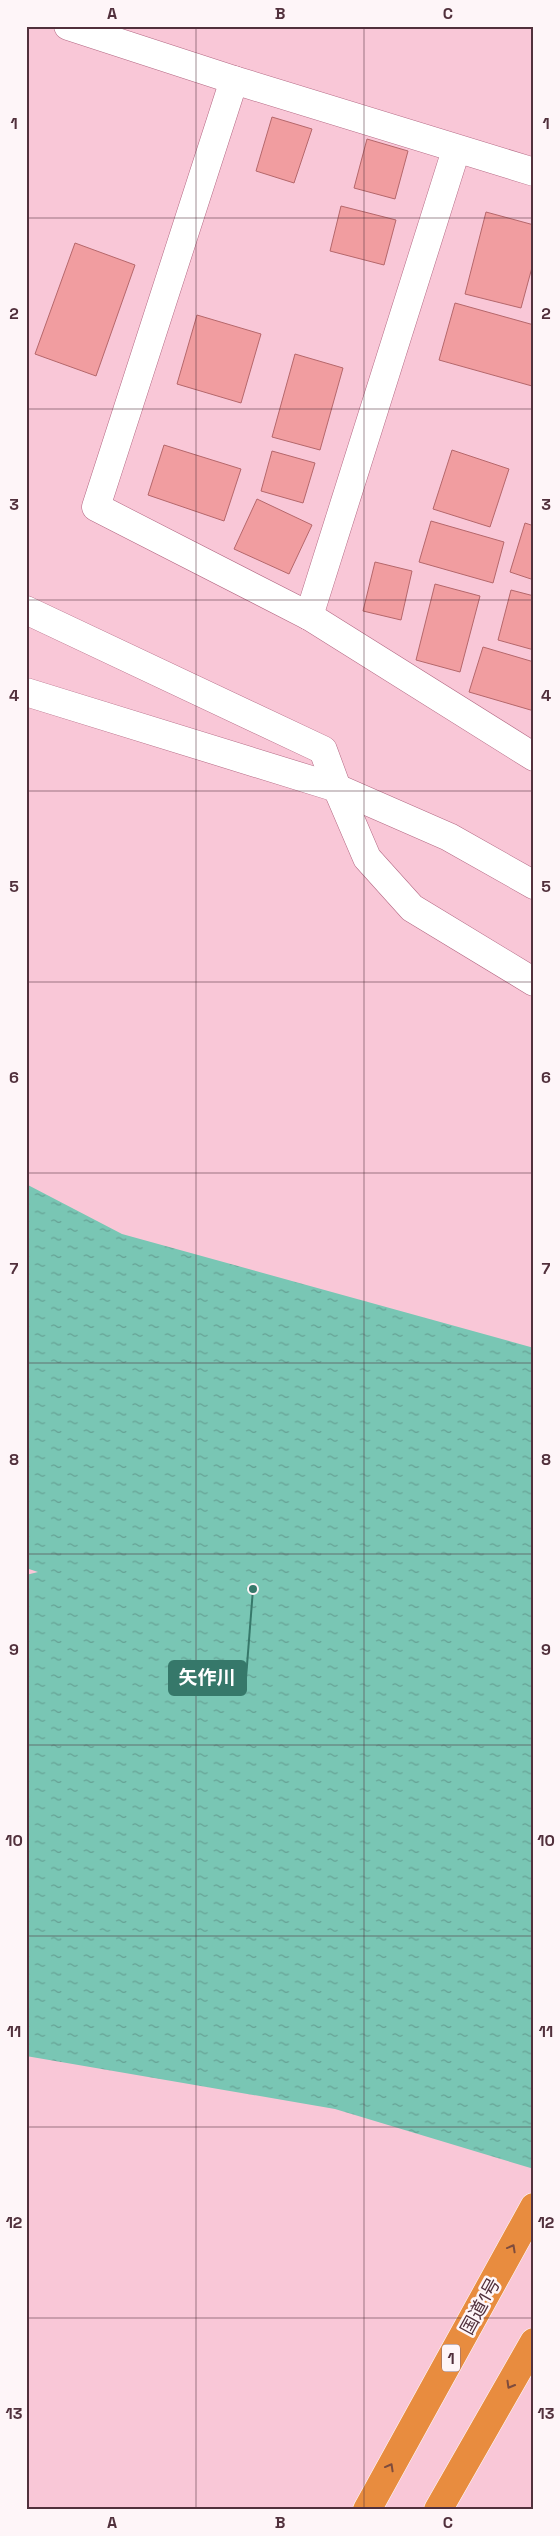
<svg xmlns="http://www.w3.org/2000/svg" width="560" height="2536" font-family="'Space Grotesk','Noto Sans JP',sans-serif">
  <style>
    .water { fill: url(#water-ripples) }
    .building { fill: #f19da0; stroke: #b5676b }
    .lines { fill: none; stroke-linecap: round; stroke-linejoin: round }
    .minor-casing { stroke: #b36883; stroke-width: 29 }
    .highway-casing { stroke: #fff; stroke-width: 29 }
    .minor { stroke: #fff; stroke-width: 28 }
    .highway { stroke: #e88c3f; stroke-width: 28 }
    .oneway { stroke: #7e4c3d }
    .grid { fill: none; stroke: #51303c; stroke-width: 1; stroke-opacity: 0.55 }
    .labels { text-anchor: middle; dominant-baseline: central; stroke-width: 5; stroke-linejoin: round; paint-order: stroke }
    .shield { fill: #fef5f8; stroke: #856b74; stroke-width: 1 }
    .shield-label { font-size: 16px; font-weight: bold; fill: #51303c }
    .street-label { font-size: 18px; fill: #51303c; stroke: #fef5f8 }
    .leader { fill: none; stroke: #36786a; stroke-width: 2 }
    .callout-dot { fill: #36786a; stroke: #fef5f8; stroke-width: 2 }
    .callout { fill: #36786a; stroke: #36786a; stroke-width: 2 }
    .callout-label { font-size: 19px; text-anchor: middle; font-weight: bold; fill: #fff }
    .neatline { fill: none; stroke: #51303c; stroke-width: 2 }
    .grid-label { font-size: 16px; text-anchor: middle; font-weight: bold; fill: #51303c }
  </style>
  <defs>
    <pattern id="water-ripples" width="26" height="14" patternUnits="userSpaceOnUse" patternTransform="scale(1.25)"><rect width="26" height="14" fill="#79c6b4"/><path d="M2 4q2-2 4 0t4 0M15 11q2-2 4 0t4 0" fill="none" stroke="#66a194"/></pattern>
  </defs>
  <rect width="100%" height="100%" fill="#f9c7d7"/>
  <polygon class="water" points="26,1184 122,1234 534,1348 534,2169 335,2109 26,2056 26,1575 38,1572 26,1568"/>
  <g class="building">
    <polygon points="272,117 312,129 294,183 256,171"/>
    <polygon points="367,139 408,151 395,199 354,188"/>
    <polygon points="341,206 396,220 384,265 330,251"/>
    <polygon points="486,212 534,225 534,260 521,308 465,294"/>
    <polygon points="75,243 135,265 96,376 35,354"/>
    <polygon points="455,303 534,325 532,386 439,360"/>
    <polygon points="197,315 261,334 241,403 177,384"/>
    <polygon points="295,354 343,368 320,450 272,437"/>
    <polygon points="164,445 241,469 224,521 148,495"/>
    <polygon points="452,450 509,469 490,527 433,509"/>
    <polygon points="272,451 315,463 303,503 261,491"/>
    <polygon points="257,499 312,525 289,574 234,549"/>
    <polygon points="431,521 504,542 493,583 419,562"/>
    <polygon points="525,523 534,526 534,580 510,572"/>
    <polygon points="375,562 412,571 401,620 363,611"/>
    <polygon points="435,584 480,596 460,672 416,660"/>
    <polygon points="511,590 534,596 534,650 498,640"/>
    <polygon points="483,647 534,662 534,711 469,692"/>
  </g>
  <g class="lines">
    <defs>
      <g id="minor">
        <polyline points="68,26 234,80 534,172"/>
        <polyline points="234,80 96,507 309,616 534,757"/>
        <polyline points="26,610 323,750 337,788 367,858 412,908 534,982"/>
        <polyline points="309,616 456,150"/>
        <polyline points="26,692 337,788 449,837 534,885"/>
      </g>
      <g id="highway">
        <polyline points="367,2510 534,2207"/>
        <polyline points="438,2510 534,2342"/>
      </g>
    </defs>
    <use href="#minor" class="minor-casing"/>
    <use href="#highway" class="highway-casing"/>
    <use href="#minor" class="minor"/>
    <use href="#highway" class="highway"/>
  </g>
  <defs><path id="oneway-chevron" d="M-2-3.5L2.5 0L-2 3.5" fill="none" stroke-width="1.6" stroke-linecap="round" stroke-linejoin="round" transform="scale(1.25)"/></defs>
  <g class="oneway">
    <use href="#oneway-chevron" transform="translate(512 2248) rotate(-61)"/>
    <use href="#oneway-chevron" transform="translate(510 2385) rotate(120)"/>
    <use href="#oneway-chevron" transform="translate(390 2467) rotate(-61)"/>
  </g>
  <path class="grid" d="M196 26V2510M364 26V2510M26 218H534M26 409H534M26 600H534M26 791H534M26 982H534M26 1173H534M26 1363H534M26 1554H534M26 1745H534M26 1936H534M26 2127H534M26 2318H534"/>
  <g class="labels">
    <rect class="shield" x="442" y="2344.5" width="18" height="27" rx="4"/>
    <g class="shield-label">
      <text x="451" y="2358">1</text>
    </g>
    <g class="street-label">
      <text transform="translate(480 2306) rotate(-61)">国道1号</text>
    </g>
  </g>
  <path class="leader" d="M253 1589L246 1678"/>
  <circle class="callout-dot" cx="253" cy="1589" r="5"/>
  <rect class="callout" x="169" y="1661" width="77" height="34" rx="5"/>
  <g class="callout-label">
    <text x="207" y="1684">矢作川</text>
  </g>
  <rect width="560" height="2536" fill="none" stroke="#fef5f8" stroke-width="55"/>
  <rect x="28" y="28" width="504" height="2480" class="neatline"/>
  <g class="grid-label">
    <text x="112" y="19">A</text>
    <text x="280" y="19">B</text>
    <text x="448" y="19">C</text>
    <text x="14" y="129">1</text>
    <text x="546" y="129">1</text>
    <text x="14" y="319">2</text>
    <text x="546" y="319">2</text>
    <text x="14" y="510">3</text>
    <text x="546" y="510">3</text>
    <text x="14" y="701">4</text>
    <text x="546" y="701">4</text>
    <text x="14" y="892">5</text>
    <text x="546" y="892">5</text>
    <text x="14" y="1083">6</text>
    <text x="546" y="1083">6</text>
    <text x="14" y="1274">7</text>
    <text x="546" y="1274">7</text>
    <text x="14" y="1465">8</text>
    <text x="546" y="1465">8</text>
    <text x="14" y="1655">9</text>
    <text x="546" y="1655">9</text>
    <text x="14" y="1846">10</text>
    <text x="546" y="1846">10</text>
    <text x="14" y="2037">11</text>
    <text x="546" y="2037">11</text>
    <text x="14" y="2228">12</text>
    <text x="546" y="2228">12</text>
    <text x="14" y="2419">13</text>
    <text x="546" y="2419">13</text>
    <text x="112" y="2528">A</text>
    <text x="280" y="2528">B</text>
    <text x="448" y="2528">C</text>
  </g>
</svg>
